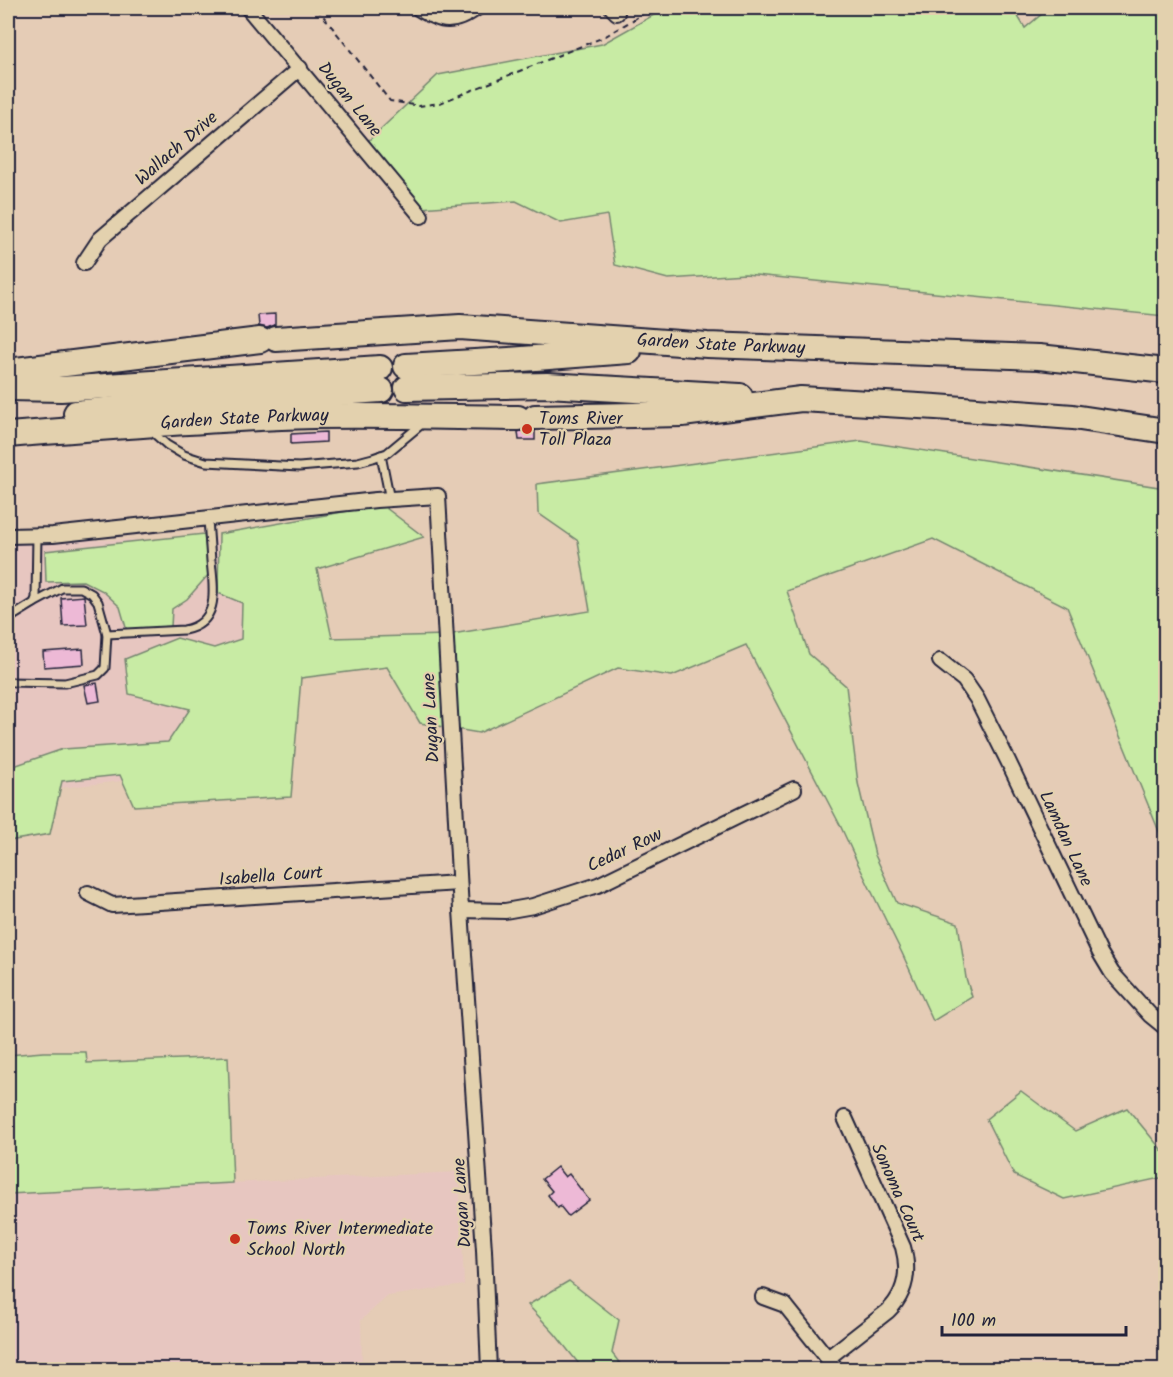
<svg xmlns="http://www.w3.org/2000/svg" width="1173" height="1377" font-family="Kalam,sans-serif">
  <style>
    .built { fill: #e7c6c0 }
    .green { fill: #c8eba4; stroke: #758670; stroke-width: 1.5 }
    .building { fill: #edb9d6; stroke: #22223b; stroke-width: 1.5 }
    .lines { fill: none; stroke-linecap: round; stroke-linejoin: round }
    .lane-casing { stroke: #22223b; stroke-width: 11 }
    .street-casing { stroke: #22223b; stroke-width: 18 }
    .highway-casing { stroke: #22223b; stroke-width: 28 }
    .path { stroke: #22223b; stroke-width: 2; stroke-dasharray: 6 4.5; stroke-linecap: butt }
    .lane { stroke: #e3d1ae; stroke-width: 7 }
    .street { stroke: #e3d1ae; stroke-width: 14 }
    .highway { stroke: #e3d1ae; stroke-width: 24 }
    .poi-dot { fill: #c8321e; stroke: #e3d1ae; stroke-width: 2 }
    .labels { text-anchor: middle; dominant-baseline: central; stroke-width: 4.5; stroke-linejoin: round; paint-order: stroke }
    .street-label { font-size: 18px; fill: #22223b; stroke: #e3d1ae }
    .poi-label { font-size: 18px; fill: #22223b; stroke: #e3d1ae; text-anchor: start }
  </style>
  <rect width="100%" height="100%" fill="#e5ccb6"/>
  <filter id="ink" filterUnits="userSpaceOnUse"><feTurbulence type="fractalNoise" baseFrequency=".0167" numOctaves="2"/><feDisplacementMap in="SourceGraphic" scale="12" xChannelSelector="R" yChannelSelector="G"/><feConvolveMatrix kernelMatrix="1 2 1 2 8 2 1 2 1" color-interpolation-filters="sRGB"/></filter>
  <g filter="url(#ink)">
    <g class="built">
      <polygon points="265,538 270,764 8,794 8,541"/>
      <polygon points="459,1172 464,1285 388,1296 361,1320 362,1369 8,1369 8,1194"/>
    </g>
    <g class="green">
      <polygon points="666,8 1013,8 1025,28 1049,8 1165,8 1165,316 745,274 668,279 615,265 607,215 561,223 516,201 420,208 367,142 438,75 602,44"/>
      <polygon points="861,441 1165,488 1165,846 1067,607 933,539 787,591 809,654 846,686 858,783 875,855 897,903 958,923 966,978 972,997 933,1021 902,953 860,868 840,825 746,645 672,676 618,668 479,733 420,723 387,667 301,678 291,797 134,806 120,775 62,781 50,834 8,841 8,768 63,749 168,742 190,709 129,694 125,659 177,638 214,648 241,639 242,603 218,593 219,534 382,505 424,537 317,569 332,638 446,635 590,611 578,541 538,513 537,484"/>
      <polygon points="204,534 209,574 187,599 172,609 171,627 127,631 120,607 103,591 83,581 46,582 45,551"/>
      <polygon points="43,1052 86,1052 87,1063 228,1057 233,1183 8,1194 8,1055"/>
      <polygon points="1021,1091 1075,1131 1127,1108 1165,1154 1165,1177 1064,1199 1014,1175 986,1119"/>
      <polygon points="569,1281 619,1320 612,1353 624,1369 583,1369 555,1334 528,1305"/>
    </g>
    <g class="building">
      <polygon points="275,314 275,325 267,328 259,326 258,315"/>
      <polygon points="527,429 535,431 535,440 519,440 518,432"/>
      <polygon points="326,432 326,442 291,444 291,434"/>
      <polygon points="84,596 87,625 63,626 61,598"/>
      <polygon points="83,649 84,664 44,667 43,652"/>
      <polygon points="97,683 100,701 88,703 84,685"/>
      <polygon points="557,1167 565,1177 569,1174 589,1200 568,1216 560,1206 558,1208 548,1195 552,1191 542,1179"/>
    </g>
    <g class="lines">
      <defs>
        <g id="lane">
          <polyline points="150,430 167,445 184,455 206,462 299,467 358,462 373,458 387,453 423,423"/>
          <polyline points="381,455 390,500"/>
          <polyline points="8,619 34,603 36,598 37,535"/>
          <path d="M107 634 184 630C220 623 214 590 211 561 210 547 209 533 208 519"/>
          <polyline points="8,682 65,683 98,675 105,668 107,634 98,602 92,594 81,588 62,588 34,603"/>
        </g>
        <g id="street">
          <polyline points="248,8 421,216"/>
          <path d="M418 8C442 23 453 25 477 8"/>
          <polyline points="612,8 617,13"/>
          <polyline points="84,263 100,239 300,68"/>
          <polyline points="8,536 53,535 376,500 438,496 461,910 484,1250 489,1370"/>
          <polyline points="940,661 964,680 977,699 1008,761 1100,953 1112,973 1150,1015 1166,1028"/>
          <polyline points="88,893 112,905 459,883"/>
          <polyline points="461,910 505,911 533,906 598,885 794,789"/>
          <polyline points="763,1297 785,1305 837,1370"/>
          <path d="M828 1358 888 1311C906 1293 910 1272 903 1247L845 1118"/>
        </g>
        <g id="highway">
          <path id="s1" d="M276 339 460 327 707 345 1039 357 1166 371"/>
          <polyline points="406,366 509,360 629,351"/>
          <polyline points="8,371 260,340"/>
          <polyline points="8,388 61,389 380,368"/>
          <polyline points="407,388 547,385 740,396"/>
          <polyline points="76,413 125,408 381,390"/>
          <polyline points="535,417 682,414 801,399 936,407 1073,417 1166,431"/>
          <path id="s2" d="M8 435C98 428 190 421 281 417 360 414 439 417 518 418"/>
        </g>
      </defs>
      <use href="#lane" class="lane-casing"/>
      <use href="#street" class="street-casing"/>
      <use href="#highway" class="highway-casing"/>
      <polyline class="path" points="317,8 390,101 419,106 440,103 604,37 653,8"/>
      <use href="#lane" class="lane"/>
      <use href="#street" class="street"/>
      <use href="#highway" class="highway"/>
    </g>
  </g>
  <g class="poi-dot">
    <circle cx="527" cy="429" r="6"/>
    <circle cx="235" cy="1239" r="6"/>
  </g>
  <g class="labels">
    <g class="street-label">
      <text transform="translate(349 100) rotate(51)">Dugan Lane</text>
      <text transform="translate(177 149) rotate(-41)">Wallach Drive</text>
      <text stroke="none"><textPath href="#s1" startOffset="446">Garden State Parkway</textPath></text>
      <text stroke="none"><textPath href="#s2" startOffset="237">Garden State Parkway</textPath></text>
      <text transform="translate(432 718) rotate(-93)">Dugan Lane</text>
      <text transform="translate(1065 839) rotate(65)">Lamdan Lane</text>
      <text transform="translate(625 851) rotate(-25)">Cedar Row</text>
      <text transform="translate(271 877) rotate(-4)">Isabella Court</text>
      <text transform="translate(897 1193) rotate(66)">Sonoma Court</text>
      <text transform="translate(463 1203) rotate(-94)">Dugan Lane</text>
    </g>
    <g class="poi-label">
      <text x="539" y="419">Toms River<tspan x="539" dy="21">Toll Plaza</tspan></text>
      <text x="247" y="1229">Toms River Intermediate<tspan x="247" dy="21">School North</tspan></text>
    </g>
  </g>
  <rect width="1173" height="1377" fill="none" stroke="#e3d1ae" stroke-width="30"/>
  <rect x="15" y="15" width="1143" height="1347" fill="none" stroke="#22223b" stroke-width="2" filter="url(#ink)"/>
  <path d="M942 1326v9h184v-9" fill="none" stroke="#22223b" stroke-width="3"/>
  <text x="951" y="1326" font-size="18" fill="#22223b" stroke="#e3d1ae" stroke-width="4.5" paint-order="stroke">100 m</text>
</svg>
